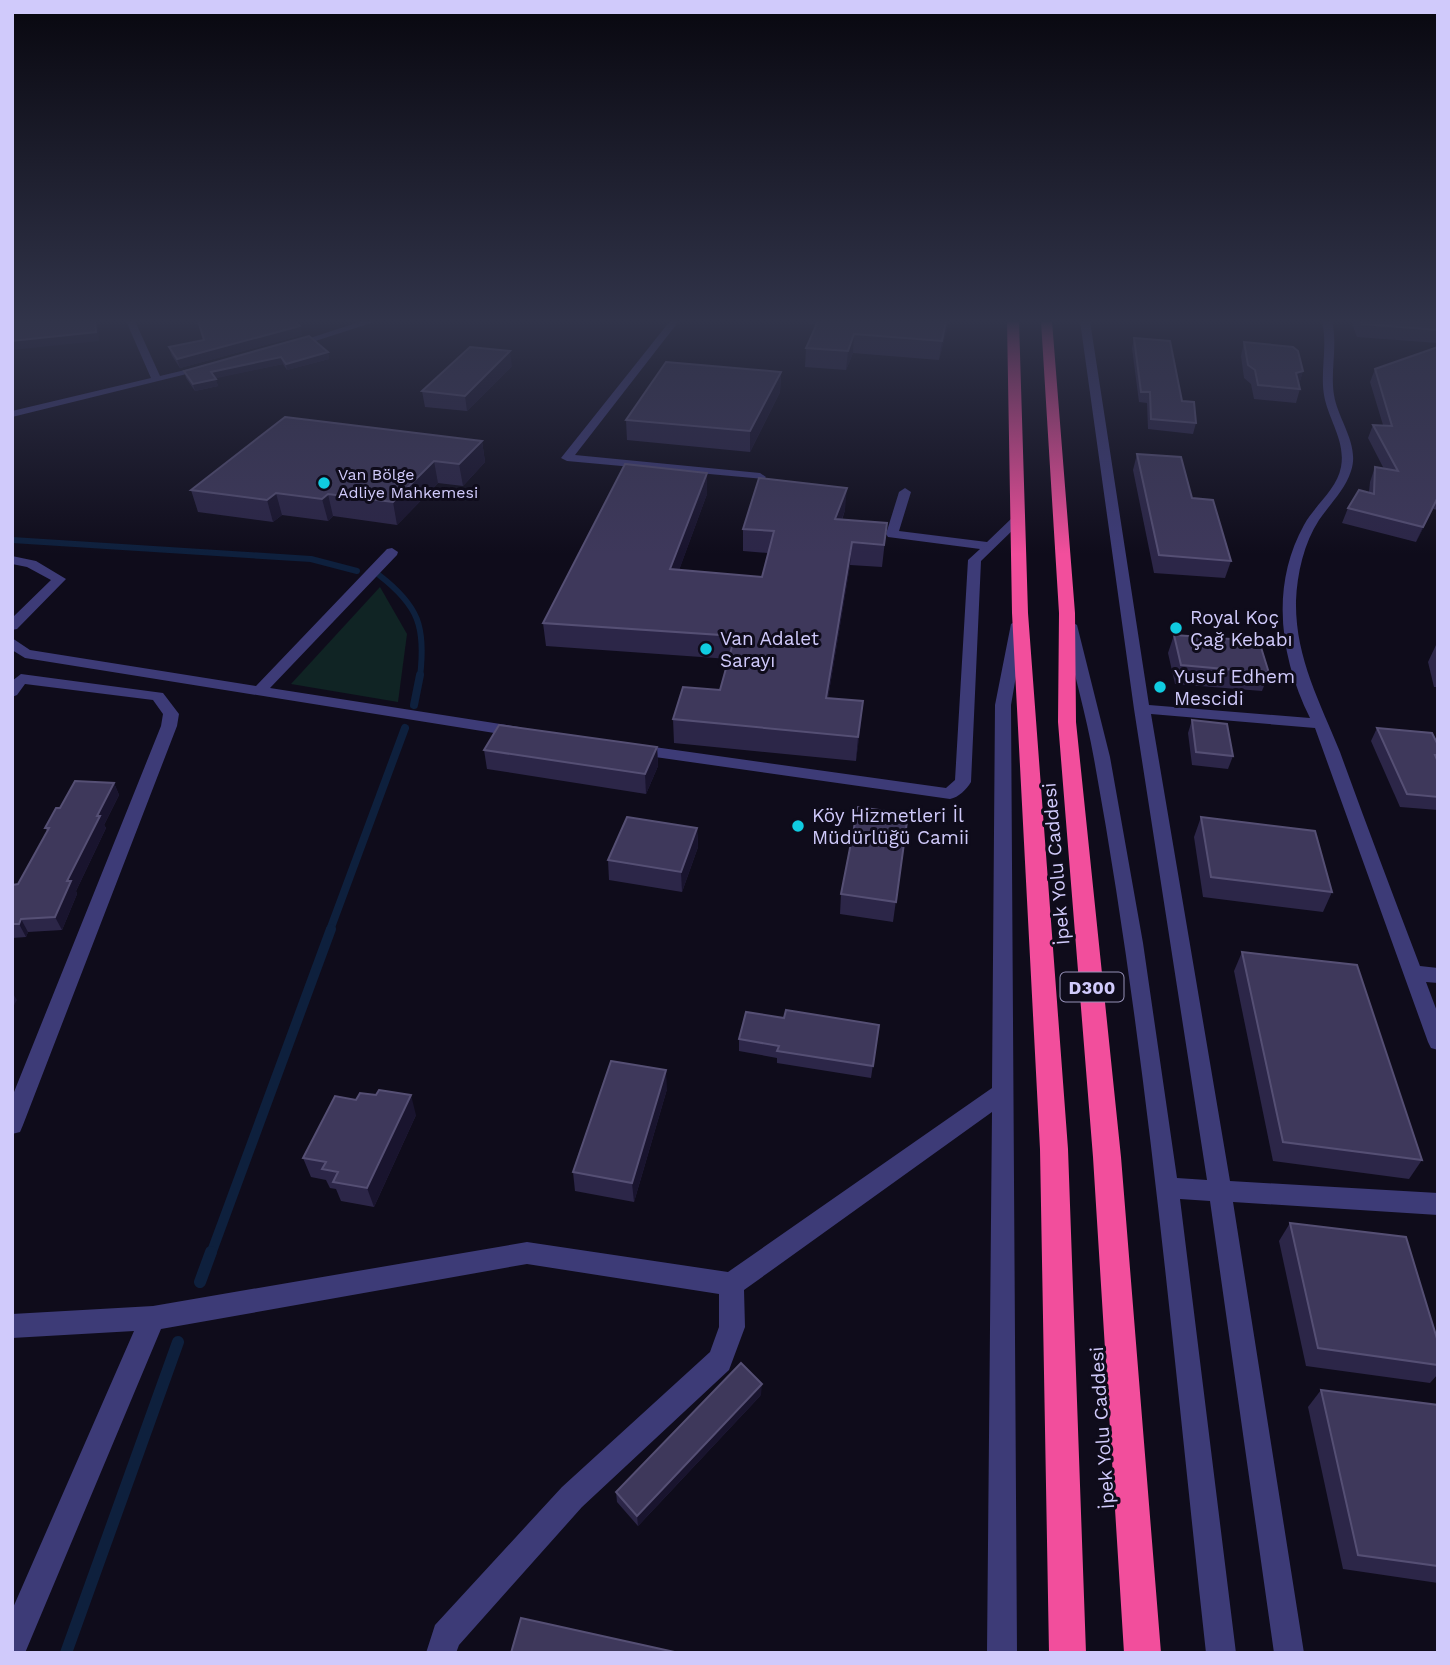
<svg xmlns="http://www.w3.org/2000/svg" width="1450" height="1665" font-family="'Work Sans',sans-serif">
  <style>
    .green { fill: #102424 }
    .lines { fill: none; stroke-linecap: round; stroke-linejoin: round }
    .stream-far3 { stroke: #0e203d; stroke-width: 6 }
    .stream-far2 { stroke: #0e203d; stroke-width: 8 }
    .stream-far1 { stroke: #0e203d; stroke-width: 10 }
    .stream { stroke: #0e203d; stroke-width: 12 }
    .minor { fill: #3d3b77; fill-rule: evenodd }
    .highway { fill: #f24e9c; fill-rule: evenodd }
    .wall { fill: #2c2648 }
    .shaded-wall { fill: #19142e }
    .building { fill: #3e385b; stroke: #554f74; stroke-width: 2 }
    .poi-dot { fill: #10cce1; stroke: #0f0c1b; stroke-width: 2.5 }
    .labels { text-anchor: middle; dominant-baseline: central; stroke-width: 6; stroke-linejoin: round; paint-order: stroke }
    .far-poi-label { font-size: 16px; fill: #d0cafb; stroke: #0f0c1b; text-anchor: start }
    .shield { fill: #0f0c1b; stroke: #9691b8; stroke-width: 2 }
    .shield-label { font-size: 18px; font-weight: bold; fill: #d0cafb }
    .poi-label { font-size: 19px; fill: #d0cafb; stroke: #0f0c1b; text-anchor: start }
    .street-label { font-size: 19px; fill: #d0cafb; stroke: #0f0c1b }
  </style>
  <rect width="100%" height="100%" fill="#0f0c1b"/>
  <polygon class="green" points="380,587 407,634 398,702 291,684"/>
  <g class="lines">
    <g class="stream-far3">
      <polyline points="12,540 311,559 357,571"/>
      <path d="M379 575C419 606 426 627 420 677"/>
    </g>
    <g class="stream-far2">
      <polyline points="414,705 420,675"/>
      <polyline points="330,930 405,728"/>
    </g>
    <polyline class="stream-far1" points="211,1254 331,929"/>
    <g class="stream">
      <polyline points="200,1282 211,1252"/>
      <polyline points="66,1653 178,1342"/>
    </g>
    <g class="minor">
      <polygon points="126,321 135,321 160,376 206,365 211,368 12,417 12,411 151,378"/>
      <polygon points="362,321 377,321 294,348 286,346"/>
      <polygon points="670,321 679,321 575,455 760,473 766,477 764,479 567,461 561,458"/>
      <path d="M1080 321H1090L1149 705 1310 718C1280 658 1270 586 1304 525 1315 505 1337 489 1341 467 1346 441 1328 419 1324 395 1320 370 1328 347 1322 321H1332C1338 346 1330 370 1334 395 1338 420 1360 445 1351 471 1345 490 1330 504 1319 520 1304 543 1297 574 1296 601 1295 657 1320 702 1340 752 1366 824 1393 895 1420 966L1438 968V983L1426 982 1438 1014V1050L1431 1048 1428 1042 1315 728 1151 714 1230 1181 1438 1193V1215L1233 1202 1304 1653H1274L1210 1201 1180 1199 1236 1653H1206C1173 1355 1148 1054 1094 759 1086 714 1073 670 1063 625L1070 621 1077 625 1110 757 1143 943 1177 1178 1207 1180 1134 709Z"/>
      <path d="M905 488 911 492 899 531 987 542 1013 517H1021L1023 520 981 561 971 782C966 790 959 797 950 799L627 753 625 749 633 744 946 788 955 780 968 560 980 549 888 537 886 534 899 492Z"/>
      <polygon points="392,548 398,552 397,555 270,688 519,727 525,729 527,732 525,735 519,737 25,658 12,650 12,638 30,650 256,686 387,549"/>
      <polygon points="12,556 36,561 66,579 17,629 12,630 12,618 51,580 27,567 12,564"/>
      <polygon points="1018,620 1025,624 1011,705 1017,1653 987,1653 992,1112 744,1290 745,1327 729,1370 582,1507 459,1645 456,1653 426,1653 435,1625 562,1487 710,1352 719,1327 719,1294 527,1264 161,1329 25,1653 12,1653 12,1610 134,1331 12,1338 12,1314 153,1306 527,1242 728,1272 992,1088 995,705 1011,624"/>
      <polygon points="21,674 163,693 179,714 177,726 23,1125 20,1132 12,1134 12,1097 161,726 163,714 153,700 25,684 17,695 12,697 12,681"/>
    </g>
    <g class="highway">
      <polygon points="1007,321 1019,321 1028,613 1068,1149 1086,1653 1049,1653 1040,1149 1012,613"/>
      <polygon points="1041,321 1052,321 1075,613 1076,722 1121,1157 1161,1653 1124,1653 1093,1157 1058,722 1059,613"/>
    </g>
  </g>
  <g class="wall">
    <polygon points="809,321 949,321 939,360 853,353 846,370 805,367 806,348 817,325 809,324"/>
    <polygon points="1351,321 1438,321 1438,343 1357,337"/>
    <polygon points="302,335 180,368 172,356 169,347 203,340"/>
    <polygon points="1134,338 1182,401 1196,423 1193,434 1148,429 1147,403 1139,402 1132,348"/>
    <polygon points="1244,342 1303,371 1299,384 1300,389 1296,403 1254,399 1251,384 1244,378 1241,356"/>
    <polygon points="1438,347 1438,510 1433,509 1416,542 1342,523 1348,508 1369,492 1370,482 1375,467 1384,469 1368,438 1373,425 1383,425 1370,382 1375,369"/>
    <polygon points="328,352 329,359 287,370 283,364 215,378 218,386 195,391 186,378 184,371"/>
    <polygon points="512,366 467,411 425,407 422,391"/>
    <polygon points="781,372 780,392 750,452 627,440 626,420"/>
    <polygon points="482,441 485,462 463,486 438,483 397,525 333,516 328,521 282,515 273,522 198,512 191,490"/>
    <polygon points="1137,454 1192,498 1231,561 1225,578 1154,573 1133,470"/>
    <polygon points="707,494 679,570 762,577 768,553 743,551 743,529 845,510 842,520 887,523 882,567 850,565 828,698 863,701 856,761 674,743 673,719 720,690 729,659 546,646 543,623"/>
    <polygon points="1174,635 1269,673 1262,691 1175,684 1168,653"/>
    <polygon points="1437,643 1438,644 1438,687 1434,687 1428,662"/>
    <polygon points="1192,720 1233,756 1228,769 1192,765 1188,733"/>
    <polygon points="1377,728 1438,745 1438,810 1400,807 1371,741"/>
    <polygon points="657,747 658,766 646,794 487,769 484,750"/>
    <polygon points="114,783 119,795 104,825 106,828 76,891 77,894 62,930 28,932 26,937 12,938 12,885 18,884 47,831 45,828 60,808"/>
    <polygon points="908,814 893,922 840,914 841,894"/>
    <polygon points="1201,817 1332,892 1323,912 1203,897 1194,837"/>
    <polygon points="697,828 698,847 682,892 609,880 608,860"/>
    <polygon points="1242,952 1422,1160 1409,1179 1273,1161 1234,971"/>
    <polygon points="784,1018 879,1025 871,1078 777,1063 777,1058 739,1051 739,1039"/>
    <polygon points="667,1089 634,1202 575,1191 573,1172"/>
    <polygon points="416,1115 374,1207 341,1201 336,1189 330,1188 326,1180 311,1177 303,1158"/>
    <polygon points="1290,1223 1438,1342 1438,1374 1430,1383 1306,1366 1279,1241"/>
    <polygon points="1321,1390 1438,1405 1438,1583 1343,1569 1308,1407"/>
    <polygon points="761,1395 638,1526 617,1502 616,1492"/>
  </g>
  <g class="shaded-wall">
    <polygon points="95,321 98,321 99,341 12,350 12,341"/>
    <polygon points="946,321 949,321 939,360 942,341"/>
    <polygon points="300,326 302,335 180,368 177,359"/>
    <polygon points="854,334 853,353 846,370 848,351"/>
    <polygon points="510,351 512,366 467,411 465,396"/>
    <polygon points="328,352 329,359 287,370 286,364"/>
    <polygon points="281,357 283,364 213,379 211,372"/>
    <polygon points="1303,371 1299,385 1296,373"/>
    <polygon points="781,372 780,392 750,452 750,431"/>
    <polygon points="216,379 218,386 195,391 193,384"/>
    <polygon points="482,441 485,462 463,486 459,464"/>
    <polygon points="434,461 438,483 397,525 393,502"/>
    <polygon points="707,473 707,494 671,592 670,569"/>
    <polygon points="847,488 845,510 834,541 835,519"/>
    <polygon points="276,493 282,515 273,522 267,500"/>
    <polygon points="328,494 333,516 328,521 322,499"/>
    <polygon points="1438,497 1433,509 1416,542 1423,527"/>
    <polygon points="852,542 850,565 824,722 826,698"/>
    <polygon points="863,701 861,725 856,761 858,737"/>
    <polygon points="657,747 658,766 646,794 645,774"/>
    <polygon points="114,783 119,795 104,825 106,828 76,891 77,894 62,930 55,917 67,881 97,816"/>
    <polygon points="697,828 698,847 682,892 681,872"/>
    <polygon points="21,919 28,932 26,937 19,924"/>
    <polygon points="12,992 17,1000 12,1009"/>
    <polygon points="666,1070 667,1089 634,1202 632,1183"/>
    <polygon points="411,1095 416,1115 374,1207 367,1188"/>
    <polygon points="762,1384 761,1395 638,1526 637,1516"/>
  </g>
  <g class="building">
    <polygon points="12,321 95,321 96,332 12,341"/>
    <polygon points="198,321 295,321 300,326 177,359 169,347 204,340"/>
    <polygon points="818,321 946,321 942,341 854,334 848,351 806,348"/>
    <polygon points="1360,321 1438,321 1438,330 1362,324"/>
    <polygon points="309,336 328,352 286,364 281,357 211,372 216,379 193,384 184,371"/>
    <polygon points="1134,338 1170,341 1182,401 1194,402 1196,423 1151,419 1150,392 1141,392"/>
    <polygon points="1244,342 1293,347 1298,351 1303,371 1296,373 1300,389 1258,385 1255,370 1248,365"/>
    <polygon points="470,347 510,351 465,396 422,391"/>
    <polygon points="1438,347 1438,497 1423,527 1348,508 1359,490 1374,494 1375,467 1398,471 1373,425 1392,426 1375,369"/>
    <polygon points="666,362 781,372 750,431 626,420"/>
    <polygon points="285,417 482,441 459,464 434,461 393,502 328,494 322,499 276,493 267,500 191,490"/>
    <polygon points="1137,454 1181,457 1192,498 1213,500 1231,561 1159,555"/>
    <polygon points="625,464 707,473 670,569 762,577 774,531 743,529 759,478 847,488 835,519 887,523 884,545 852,542 826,698 863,701 858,737 673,719 683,687 720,690 735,636 543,623"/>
    <polygon points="1174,635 1259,641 1269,673 1181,665"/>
    <polygon points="1192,720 1227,724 1233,756 1196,752"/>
    <polygon points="499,725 657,747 645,774 484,750"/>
    <polygon points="1377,728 1432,733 1438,745 1438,755 1435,755 1438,762 1438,797 1407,794"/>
    <polygon points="75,781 114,783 97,816 100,816 67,881 71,881 55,917 21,919 19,924 12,924 12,885 18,884 49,828 45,828 56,808 60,808"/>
    <polygon points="858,807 908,814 896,902 841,894"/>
    <polygon points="627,817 697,828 681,872 608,860"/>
    <polygon points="1201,817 1315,831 1332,892 1211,877"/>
    <polygon points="1242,952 1357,965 1422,1160 1283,1142"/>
    <polygon points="786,1010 879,1025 873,1066 777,1051 779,1046 739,1039 746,1012 784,1018"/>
    <polygon points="611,1061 666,1070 632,1183 573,1172"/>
    <polygon points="379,1090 411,1095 367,1188 333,1182 338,1172 322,1169 326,1162 303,1158 335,1096 356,1100 360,1093 376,1095"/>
    <polygon points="1290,1223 1406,1237 1438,1342 1438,1365 1318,1348"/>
    <polygon points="741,1363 762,1384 637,1516 616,1492"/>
    <polygon points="1321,1390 1438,1405 1438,1566 1358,1555"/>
    <polygon points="521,1618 679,1653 511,1653"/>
  </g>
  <linearGradient id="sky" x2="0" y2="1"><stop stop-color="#08070f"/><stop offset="0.58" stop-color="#31344a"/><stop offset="1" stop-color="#31344a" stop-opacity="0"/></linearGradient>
  <rect width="1450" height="554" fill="url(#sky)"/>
  <g class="poi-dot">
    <circle cx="324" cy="483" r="7"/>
    <circle cx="1176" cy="628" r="7"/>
    <circle cx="706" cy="649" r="7"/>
    <circle cx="1160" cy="687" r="7"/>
    <circle cx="798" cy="826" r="7"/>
  </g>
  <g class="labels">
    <g class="far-poi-label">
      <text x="338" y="474">Van Bölge<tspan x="338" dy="18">Adliye Mahkemesi</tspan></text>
    </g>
    <rect class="shield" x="1060.5" y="972.5" width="63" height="29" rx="5"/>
    <g class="shield-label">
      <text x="1092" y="987">D300</text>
    </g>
    <g class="poi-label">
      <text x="1190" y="617">Royal Koç<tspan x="1190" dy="22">Çağ Kebabı</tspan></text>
      <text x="720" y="638">Van Adalet<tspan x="720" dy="22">Sarayı</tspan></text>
      <text x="1174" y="676">Yusuf Edhem<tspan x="1174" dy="22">Mescidi</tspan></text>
      <text x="812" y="815">Köy Hizmetleri İl<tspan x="812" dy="22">Müdürlüğü Camii</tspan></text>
    </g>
    <g class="street-label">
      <text transform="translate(1056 864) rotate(-95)">İpek Yolu Caddesi</text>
      <text transform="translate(1102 1428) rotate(-94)">İpek Yolu Caddesi</text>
    </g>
  </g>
  <rect width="1450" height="1665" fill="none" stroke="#d0cafb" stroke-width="28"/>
</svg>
